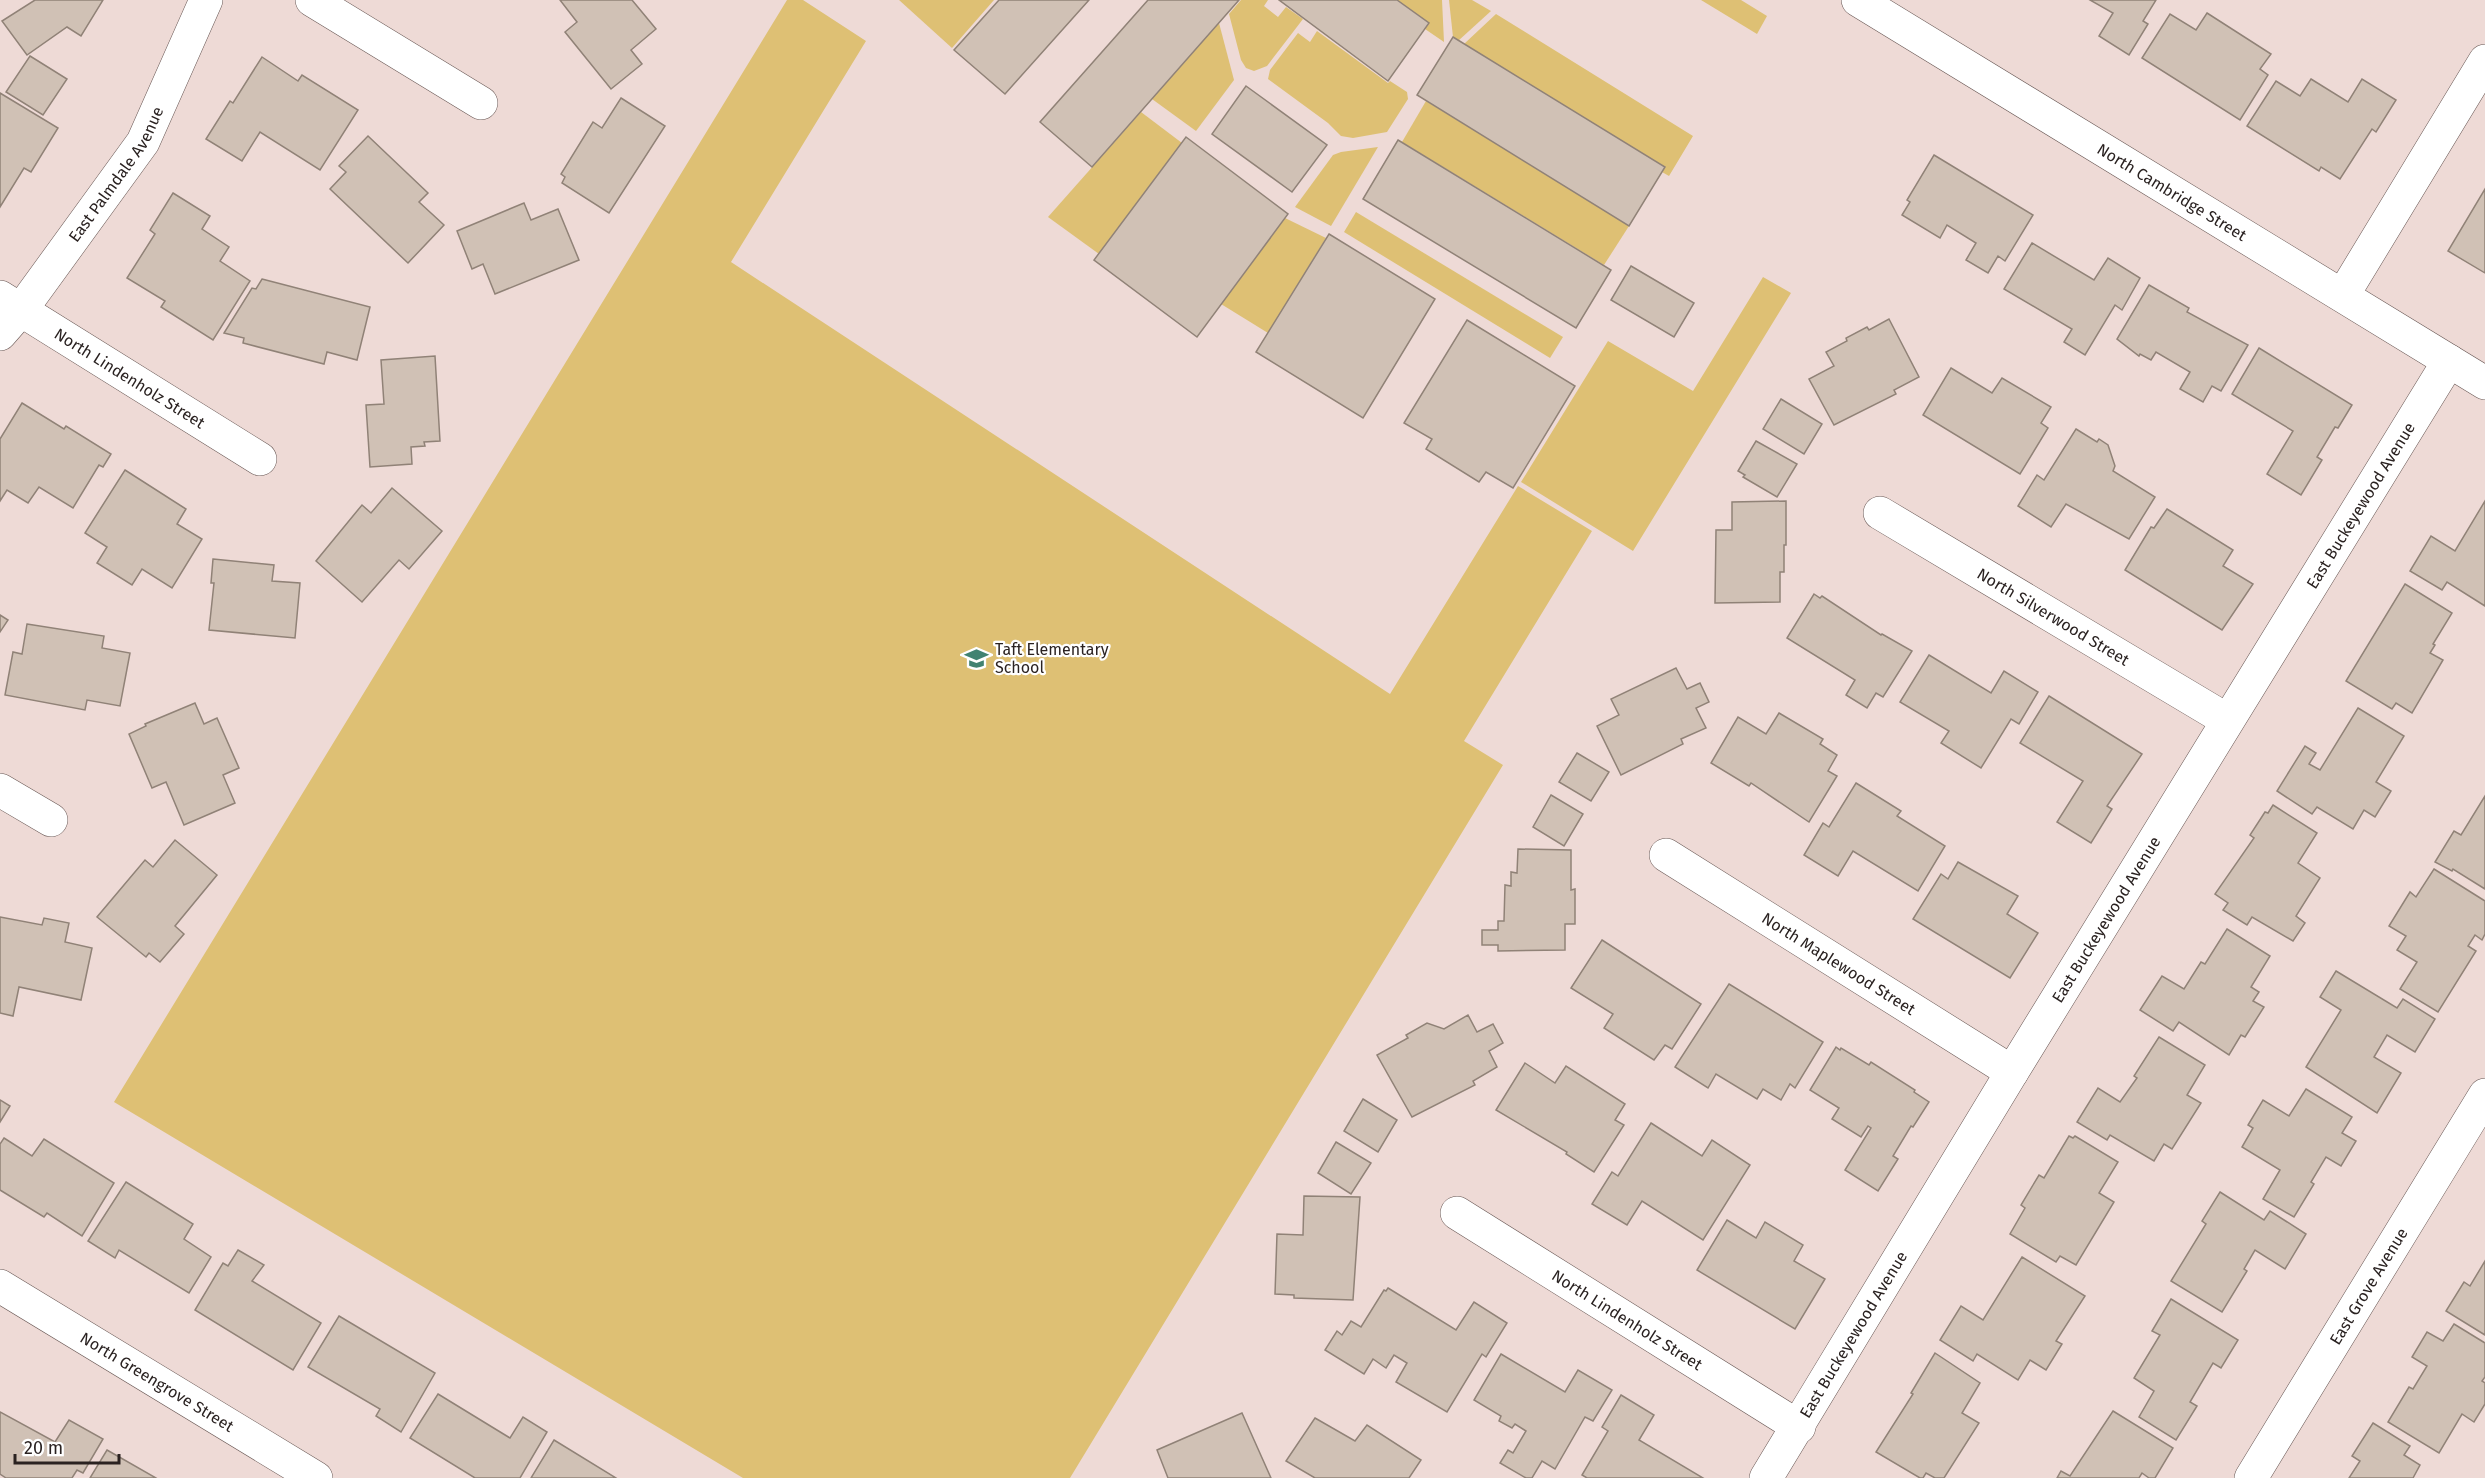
<svg xmlns="http://www.w3.org/2000/svg" width="2485" height="1478" font-family="'Fira Sans',sans-serif">
  <style>
    .green { fill: #dec074 }
    .building { fill: #d0c1b5; stroke: #908277; stroke-width: 1.5 }
    .lines { fill: none; stroke-linecap: round; stroke-linejoin: round }
    .minor-casing { stroke: #695855; stroke-width: 34 }
    .minor { stroke: #fff; stroke-width: 33 }
    .labels { text-anchor: middle; dominant-baseline: central; stroke-width: 4.5; stroke-linejoin: round; paint-order: stroke }
    .street-label { font-size: 16px; fill: #2a2221; stroke: #fff }
    .poi-label { font-size: 16px; fill: #2a2221; stroke: #fff; text-anchor: start }
  </style>
  <rect width="100%" height="100%" fill="#eedad6"/>
  <g class="green">
    <polygon points="787,0 803,0 866,41 731,262 1390,694 1518,486 1592,531 1464,741 1503,765 1070,1478 743,1478 114,1102"/>
    <polygon points="899,0 994,0 952,48"/>
    <polygon points="1241,0 1268,0 1264,6 1278,17 1286,7 1303,19 1267,66 1254,71 1246,68 1241,60 1229,14"/>
    <polygon points="1397,0 1442,0 1444,42 1425,29 1429,23"/>
    <polygon points="1449,0 1472,0 1491,11 1458,41 1453,37"/>
    <polygon points="1701,0 1741,0 1767,16 1757,34"/>
    <polygon points="1496,14 1693,136 1669,176 1662,172 1664,167 1464,44"/>
    <polygon points="1219,23 1234,80 1196,131 1152,99"/>
    <polygon points="1317,31 1388,83 1390,81 1407,92 1408,99 1387,132 1353,138 1341,136 1328,123 1268,79 1270,70 1298,33 1310,42"/>
    <polygon points="1426,101 1629,226 1604,265 1402,142"/>
    <polygon points="1141,112 1182,143 1099,254 1048,217"/>
    <polygon points="1378,147 1331,226 1295,207 1333,155 1341,152"/>
    <polygon points="1356,212 1563,337 1550,358 1344,232"/>
    <polygon points="1285,218 1326,238 1268,333 1221,304"/>
    <polygon points="1763,277 1791,293 1633,551 1521,482 1608,341 1693,391"/>
  </g>
  <g class="building">
    <polygon points="35,0 103,0 81,36 67,27 27,55 2,21"/>
    <polygon points="560,0 632,0 656,29 631,50 642,64 611,89 565,32 577,22"/>
    <polygon points="999,0 1089,0 1005,94 954,50"/>
    <polygon points="1148,0 1239,0 1092,167 1040,122"/>
    <polygon points="1279,0 1397,0 1429,23 1388,81"/>
    <polygon points="2090,0 2156,0 2143,21 2148,24 2129,55 2099,36 2113,13"/>
    <polygon points="2207,13 2271,54 2260,69 2268,75 2240,120 2142,58 2170,14 2196,30"/>
    <polygon points="1453,37 1665,167 1629,226 1417,95"/>
    <polygon points="30,56 67,79 43,115 6,92"/>
    <polygon points="262,57 298,81 302,75 358,110 320,170 260,132 242,161 206,139 230,101 233,103"/>
    <polygon points="2311,79 2348,102 2362,79 2396,100 2376,132 2372,129 2340,179 2321,167 2319,171 2247,126 2276,81 2300,96"/>
    <polygon points="1246,86 1327,145 1292,192 1212,134"/>
    <polygon points="0,93 58,128 31,172 24,168 0,207"/>
    <polygon points="621,98 665,126 609,213 562,183 565,177 561,174 593,122 602,128"/>
    <polygon points="368,136 428,193 419,202 444,225 408,263 330,189 346,172 339,166"/>
    <polygon points="1186,137 1288,214 1197,337 1094,260"/>
    <polygon points="1398,140 1611,270 1576,328 1363,199"/>
    <polygon points="1934,155 2033,215 2005,261 1998,256 1988,273 1966,260 1976,243 1947,225 1940,238 1902,215 1910,202 1907,200"/>
    <polygon points="2485,189 2485,273 2448,251"/>
    <polygon points="173,193 210,216 202,229 229,247 220,261 250,281 213,340 161,307 165,301 127,278 155,234 150,230"/>
    <polygon points="524,203 531,220 558,209 579,260 495,294 483,264 472,269 457,231"/>
    <polygon points="1329,234 1435,299 1363,418 1256,352"/>
    <polygon points="2032,243 2094,280 2108,258 2140,278 2122,310 2115,305 2085,355 2064,342 2072,329 2004,289"/>
    <polygon points="1631,266 1694,303 1674,337 1611,300"/>
    <polygon points="262,279 370,307 357,360 327,352 324,364 243,343 244,338 224,333 252,288 256,289"/>
    <polygon points="2149,285 2189,308 2187,312 2248,345 2221,391 2212,386 2203,402 2180,389 2190,372 2156,352 2151,360 2140,354 2139,356 2117,339"/>
    <polygon points="1889,319 1919,377 1894,390 1896,394 1834,425 1809,379 1834,366 1826,352 1847,341 1846,338 1867,327 1869,330"/>
    <polygon points="1467,320 1575,386 1513,488 1486,472 1479,482 1426,449 1432,439 1404,423"/>
    <polygon points="2259,348 2352,405 2338,428 2335,427 2317,457 2322,460 2301,495 2267,474 2293,431 2232,394"/>
    <polygon points="435,356 440,441 424,442 425,446 411,447 412,464 370,467 366,405 384,404 381,360"/>
    <polygon points="1951,368 1992,393 2002,378 2051,407 2041,423 2048,428 2020,474 1923,415"/>
    <polygon points="1781,399 1822,424 1804,454 1763,429"/>
    <polygon points="22,403 64,429 66,426 111,454 103,467 99,465 73,508 39,487 28,503 7,490 0,501 0,439"/>
    <polygon points="2076,429 2097,442 2099,439 2108,445 2115,466 2113,471 2155,497 2129,539 2066,504 2051,527 2018,506 2037,475 2044,480"/>
    <polygon points="1756,441 1797,464 1777,497 1743,477 1745,475 1738,471"/>
    <polygon points="125,470 186,509 177,524 202,539 172,588 142,569 132,585 97,563 107,547 85,533"/>
    <polygon points="392,488 442,531 409,569 399,560 362,602 316,561 362,505 371,513"/>
    <polygon points="1786,501 1786,545 1784,545 1784,572 1780,572 1780,602 1715,603 1716,530 1732,530 1732,502"/>
    <polygon points="2485,501 2485,606 2447,582 2442,590 2410,571 2431,536 2455,551"/>
    <polygon points="2167,509 2233,550 2223,566 2253,584 2222,630 2125,570 2151,527 2154,528"/>
    <polygon points="213,559 274,565 272,581 300,583 295,638 209,630 214,583 211,583"/>
    <polygon points="2405,584 2452,613 2433,644 2435,645 2430,653 2443,660 2412,713 2396,703 2392,709 2346,681"/>
    <polygon points="1814,594 1820,598 1822,596 1881,635 1882,634 1912,651 1883,697 1876,693 1867,708 1846,695 1855,680 1787,638"/>
    <polygon points="0,615 8,620 0,632"/>
    <polygon points="27,624 104,636 102,648 130,653 120,706 87,700 85,710 5,695 13,652 22,654"/>
    <polygon points="1929,655 1991,693 2004,671 2038,692 2019,724 2011,719 1981,768 1941,743 1949,731 1900,702"/>
    <polygon points="1676,668 1687,689 1700,683 1709,702 1696,708 1706,728 1681,739 1683,744 1621,775 1597,726 1619,715 1611,699"/>
    <polygon points="2049,696 2142,754 2107,806 2112,809 2091,843 2057,822 2083,781 2020,743"/>
    <polygon points="195,703 204,724 217,718 239,768 223,775 235,803 184,825 166,782 152,788 129,734 146,726 145,724"/>
    <polygon points="2358,708 2404,736 2376,782 2391,791 2375,817 2364,810 2353,829 2317,807 2312,814 2277,791 2305,746 2316,753 2309,764 2320,770"/>
    <polygon points="1779,713 1823,739 1820,744 1837,755 1828,771 1837,776 1809,822 1751,783 1749,786 1711,763 1738,717 1766,734"/>
    <polygon points="1577,753 1609,772 1591,801 1559,782"/>
    <polygon points="1856,783 1901,811 1897,816 1945,846 1918,891 1853,851 1838,876 1804,855 1823,823 1829,827"/>
    <polygon points="1551,795 1583,814 1564,846 1533,827"/>
    <polygon points="2485,796 2485,889 2453,869 2452,871 2435,862 2454,831 2461,835"/>
    <polygon points="2273,805 2317,833 2298,863 2320,878 2296,916 2305,923 2293,941 2252,917 2247,925 2223,910 2228,903 2215,894 2254,838 2250,835 2265,812 2268,813"/>
    <polygon points="175,840 217,875 175,926 184,934 160,962 149,953 146,957 97,917 145,860 153,867"/>
    <polygon points="1518,849 1571,850 1571,890 1575,889 1575,924 1565,924 1565,950 1498,951 1498,945 1482,945 1482,930 1498,930 1498,921 1504,921 1505,885 1511,886 1511,872 1517,873"/>
    <polygon points="1958,862 2018,896 2007,914 2038,933 2010,978 1913,919 1941,874 1948,879"/>
    <polygon points="2434,869 2485,901 2485,934 2482,940 2475,935 2468,946 2476,951 2438,1012 2400,989 2417,962 2397,950 2406,936 2389,926 2410,892 2416,897"/>
    <polygon points="0,917 42,925 44,918 69,923 65,942 92,948 81,1000 19,987 13,1016 0,1013"/>
    <polygon points="2227,929 2270,956 2251,987 2259,992 2253,1001 2264,1007 2245,1037 2241,1035 2229,1055 2179,1022 2173,1031 2140,1010 2162,976 2184,989 2201,962 2205,964"/>
    <polygon points="1602,940 1701,1004 1672,1049 1665,1045 1654,1060 1604,1028 1613,1014 1571,988"/>
    <polygon points="2336,971 2397,1008 2403,999 2435,1019 2415,1052 2387,1035 2374,1057 2401,1073 2377,1113 2306,1067 2341,1010 2320,997"/>
    <polygon points="1729,984 1823,1042 1795,1088 1790,1084 1781,1100 1763,1089 1757,1099 1716,1074 1708,1088 1675,1067"/>
    <polygon points="1468,1015 1477,1032 1493,1024 1503,1043 1489,1051 1497,1067 1473,1081 1475,1085 1412,1117 1377,1055 1408,1038 1406,1035 1427,1023 1444,1029"/>
    <polygon points="2159,1037 2205,1065 2187,1095 2201,1103 2172,1149 2164,1144 2154,1161 2110,1135 2107,1140 2077,1122 2098,1088 2120,1102 2137,1078 2134,1076"/>
    <polygon points="1836,1047 1840,1050 1841,1048 1869,1065 1871,1062 1915,1090 1914,1092 1929,1102 1913,1127 1911,1126 1893,1156 1898,1159 1878,1191 1845,1170 1871,1128 1868,1126 1861,1137 1832,1119 1839,1108 1810,1090"/>
    <polygon points="1525,1063 1555,1083 1566,1066 1625,1104 1615,1120 1624,1125 1594,1172 1566,1154 1567,1152 1496,1110"/>
    <polygon points="2306,1089 2352,1117 2342,1133 2356,1141 2341,1166 2326,1157 2311,1182 2314,1184 2294,1217 2263,1199 2280,1170 2242,1147 2253,1128 2248,1125 2263,1100 2289,1116"/>
    <polygon points="1363,1099 1397,1120 1378,1152 1344,1131"/>
    <polygon points="0,1100 10,1106 0,1122"/>
    <polygon points="1651,1123 1702,1156 1712,1140 1750,1165 1703,1240 1642,1201 1627,1225 1592,1204 1612,1172 1618,1176"/>
    <polygon points="2069,1136 2073,1138 2075,1136 2118,1162 2099,1193 2114,1202 2076,1265 2060,1256 2056,1262 2010,1234 2025,1208 2021,1205 2039,1175 2044,1178"/>
    <polygon points="4,1138 32,1156 44,1139 114,1183 82,1236 47,1213 44,1217 0,1190 0,1144"/>
    <polygon points="1336,1142 1371,1163 1351,1194 1318,1173"/>
    <polygon points="126,1182 193,1224 184,1239 211,1257 189,1293 119,1250 115,1258 88,1241"/>
    <polygon points="2220,1192 2264,1220 2270,1211 2306,1234 2285,1269 2255,1250 2244,1269 2247,1271 2222,1312 2171,1281 2206,1224 2202,1221"/>
    <polygon points="1304,1196 1360,1197 1353,1300 1294,1298 1294,1295 1275,1294 1277,1234 1303,1235"/>
    <polygon points="1727,1220 1756,1238 1765,1222 1803,1245 1794,1261 1825,1279 1795,1329 1697,1270"/>
    <polygon points="238,1250 264,1265 252,1281 321,1323 293,1370 195,1310 223,1263 228,1266"/>
    <polygon points="2022,1257 2085,1296 2056,1341 2062,1344 2046,1370 2030,1360 2018,1380 1977,1354 1973,1361 1940,1340 1961,1306 1983,1320"/>
    <polygon points="2485,1261 2485,1335 2446,1311 2464,1282 2470,1286"/>
    <polygon points="1388,1288 1456,1330 1474,1302 1507,1323 1486,1357 1482,1354 1447,1412 1396,1382 1407,1363 1394,1355 1386,1368 1373,1359 1364,1374 1325,1350 1337,1331 1342,1335 1351,1321 1361,1327 1384,1290 1386,1291"/>
    <polygon points="2171,1299 2238,1340 2221,1368 2213,1363 2190,1402 2197,1406 2176,1440 2139,1417 2154,1391 2134,1378 2160,1335 2152,1331"/>
    <polygon points="339,1316 435,1373 401,1432 376,1416 380,1409 308,1367"/>
    <polygon points="2454,1324 2485,1343 2485,1377 2482,1381 2485,1383 2485,1404 2474,1422 2462,1414 2439,1453 2388,1422 2409,1387 2413,1389 2427,1366 2412,1357 2427,1332 2443,1341"/>
    <polygon points="1935,1353 1980,1383 1962,1413 1979,1423 1944,1478 1935,1478 1926,1473 1923,1478 1920,1478 1876,1452 1913,1394 1911,1393"/>
    <polygon points="1501,1354 1565,1392 1578,1370 1612,1390 1593,1421 1585,1417 1555,1469 1542,1461 1532,1478 1526,1478 1500,1463 1508,1450 1513,1453 1526,1431 1515,1424 1512,1428 1499,1421 1501,1416 1474,1400"/>
    <polygon points="438,1394 510,1438 523,1417 547,1432 520,1478 475,1478 410,1438"/>
    <polygon points="1621,1395 1654,1415 1639,1440 1703,1478 1587,1478 1582,1475 1608,1431 1602,1427"/>
    <polygon points="2113,1411 2173,1448 2155,1478 2149,1478 2142,1473 2139,1478 2057,1478 2061,1471 2070,1476"/>
    <polygon points="0,1412 55,1442 69,1420 103,1439 83,1473 77,1470 72,1478 6,1478 0,1474"/>
    <polygon points="1242,1413 1271,1478 1168,1478 1157,1450"/>
    <polygon points="1315,1418 1355,1441 1367,1425 1421,1460 1409,1478 1315,1478 1286,1461"/>
    <polygon points="2373,1423 2410,1446 2404,1455 2420,1465 2413,1478 2349,1478 2360,1461 2352,1456"/>
    <polygon points="554,1440 616,1478 531,1478"/>
    <polygon points="107,1450 156,1478 90,1478"/>
  </g>
  <g class="lines">
    <defs>
      <g id="minor">
        <polyline points="312,0 481,103"/>
        <path id="s1" d="M1858 0 2485 383"/>
        <polyline points="2343,295 2485,61"/>
        <path id="s2" d="M0 297 260 459"/>
        <path id="s3" d="M0 334 21 310 143 142 206 0"/>
        <path id="s4" d="M1880 513 2227 720"/>
        <polyline points="0,790 51,820"/>
        <path id="s5" d="M1666 855 2012 1072"/>
        <path id="s6" d="M1457 1213 1799 1427"/>
        <path id="s7" d="M0 1286 316 1478"/>
        <path id="s8" d="M1766 1478 2012 1072 2449 361"/>
        <path id="s9" d="M2251 1478 2485 1095"/>
      </g>
    </defs>
    <use href="#minor" class="minor-casing"/>
    <use href="#minor" class="minor"/>
  </g>
  <defs>
    <symbol id="school-bare" viewBox="-9 -9 18 18"><path d="M0-5L7-2L0 1L-7-2ZM-4 1L0 2.5L4 1V4Q0 6-4 4Z" fill="#418271" stroke="#fff" stroke-width="2.5" paint-order="stroke"/></symbol>
  </defs>
  <g fill-rule="evenodd">
    <use href="#school-bare" x="960" y="642" width="33" height="33"/>
  </g>
  <g class="labels">
    <g class="street-label">
      <text stroke="none"><textPath href="#s3" startOffset="198">East Palmdale Avenue</textPath></text>
      <text stroke="none"><textPath href="#s1" startOffset="368">North Cambridge Street</textPath></text>
      <text stroke="none"><textPath href="#s2" startOffset="153">North Lindenholz Street</textPath></text>
      <text stroke="none"><textPath href="#s8" startOffset="1140">East Buckeyewood Avenue</textPath></text>
      <text stroke="none"><textPath href="#s4" startOffset="202">North Silverwood Street</textPath></text>
      <text stroke="none"><textPath href="#s8" startOffset="654">East Buckeyewood Avenue</textPath></text>
      <text stroke="none"><textPath href="#s5" startOffset="204">North Maplewood Street</textPath></text>
      <text stroke="none"><textPath href="#s9" startOffset="225">East Grove Avenue</textPath></text>
      <text stroke="none"><textPath href="#s6" startOffset="201">North Lindenholz Street</textPath></text>
      <text stroke="none"><textPath href="#s8" startOffset="168">East Buckeyewood Avenue</textPath></text>
      <text stroke="none"><textPath href="#s7" startOffset="184">North Greengrove Street</textPath></text>
    </g>
    <g class="poi-label">
      <text x="995" y="649">Taft Elementary<tspan x="995" dy="18">School</tspan></text>
    </g>
  </g>
  <path d="M15 1454v9h104v-9" fill="none" stroke="#2a2221" stroke-width="3"/>
  <text x="24" y="1454" font-size="18" fill="#2a2221" stroke="#ffffff" stroke-width="4.5" paint-order="stroke">20 m</text>
</svg>
